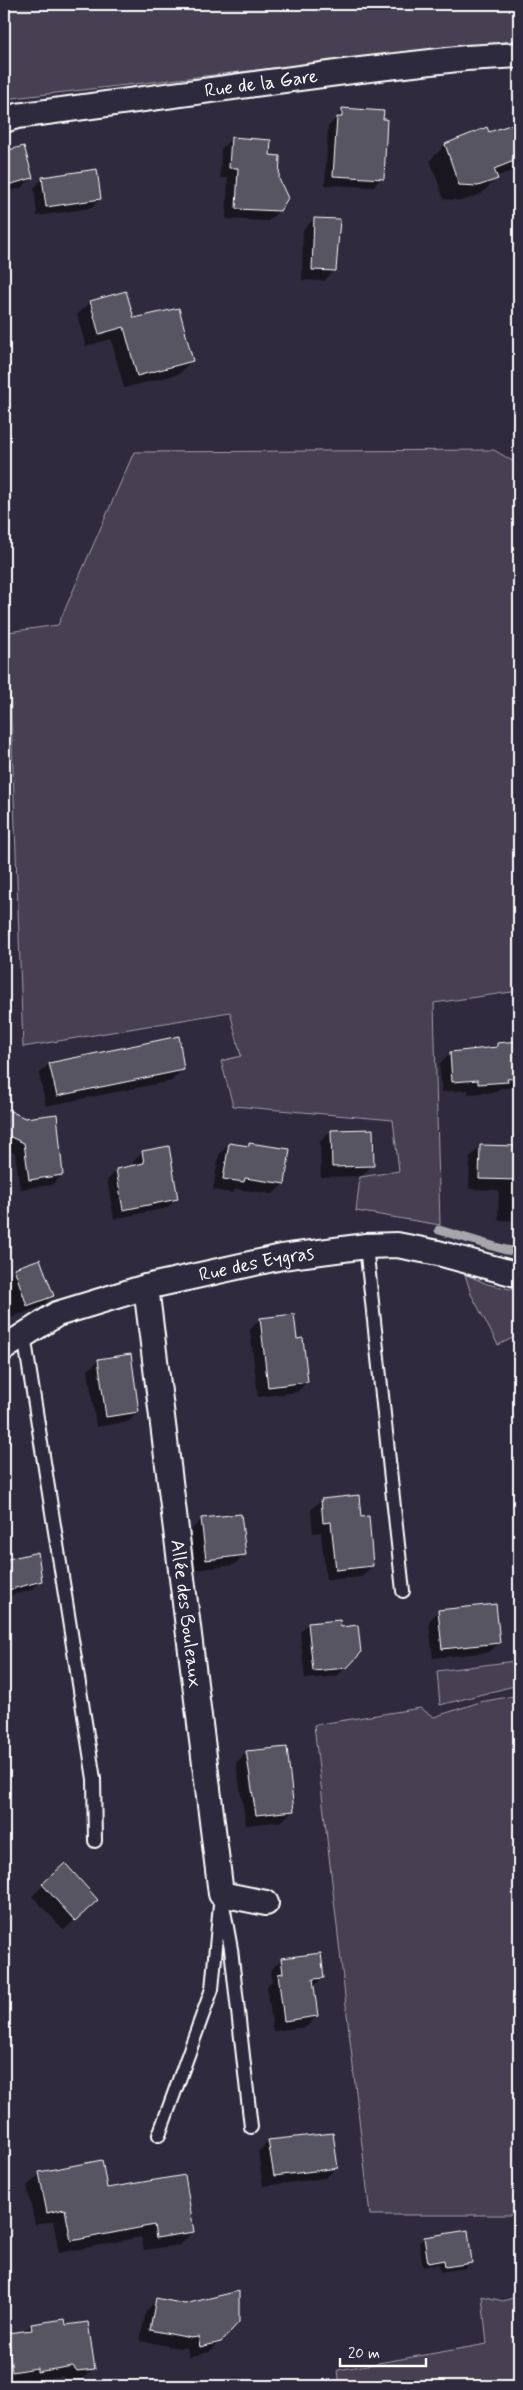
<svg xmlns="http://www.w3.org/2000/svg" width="523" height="2390" font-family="Mynerve,sans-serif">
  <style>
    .green { fill: #464152; stroke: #a2a0a8 }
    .shadow { fill: #0007 }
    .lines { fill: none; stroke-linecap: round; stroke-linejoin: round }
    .stream { stroke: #a7a6ad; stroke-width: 9 }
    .building { fill: #595564; stroke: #fff }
    .service-casing { stroke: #fff; stroke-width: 16 }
    .minor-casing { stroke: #fff; stroke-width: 28 }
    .service { stroke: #2f2a3d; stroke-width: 12 }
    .minor { stroke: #2f2a3d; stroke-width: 24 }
    .labels { text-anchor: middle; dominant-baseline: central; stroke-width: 4; stroke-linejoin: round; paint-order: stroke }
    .street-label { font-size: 19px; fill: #fff; stroke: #2f2a3d }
  </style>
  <rect width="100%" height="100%" fill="#2f2a3d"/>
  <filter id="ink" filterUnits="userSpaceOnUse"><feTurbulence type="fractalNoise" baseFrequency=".02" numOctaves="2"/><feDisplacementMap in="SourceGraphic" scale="10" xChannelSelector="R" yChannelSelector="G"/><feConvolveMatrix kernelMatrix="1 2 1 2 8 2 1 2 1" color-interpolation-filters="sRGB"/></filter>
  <g filter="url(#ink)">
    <g class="green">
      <polygon points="4,4 519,4 519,40 4,99"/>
      <polygon points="494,450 519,465 519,991 434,1003 440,1225 356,1211 360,1177 399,1171 393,1120 233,1106 221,1061 241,1056 230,1012 23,1047 8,632 58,625 134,452"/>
      <polygon points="465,1274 487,1284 519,1291 519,1335 498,1345 471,1294"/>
      <polygon points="515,1661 518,1685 440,1705 437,1671"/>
      <polygon points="519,1695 519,2215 370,2215 314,1725 420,1708 434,1717 480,1702"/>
      <polygon points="482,2296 503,2301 519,2296 519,2386 340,2386 338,2370 487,2344"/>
    </g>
    <g class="shadow">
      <polygon points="343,110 382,178 373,187 325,185 328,127"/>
      <polygon points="519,123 519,168 495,177 496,179 481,194 462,201 444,199 430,160 445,145 486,129 488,134"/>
      <polygon points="232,138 268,157 279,211 268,221 226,219 228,178 220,178 221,149"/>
      <polygon points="24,147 32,178 21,188 4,193 4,153"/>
      <polygon points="43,178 100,199 91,208 37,216 34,188"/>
      <polygon points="314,219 335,270 324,281 302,280 303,230"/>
      <polygon points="91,302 133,319 192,360 179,374 124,388 111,339 86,346 77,315"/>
      <polygon points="517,1043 519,1077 509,1088 500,1088 496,1092 468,1094 468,1090 442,1092 439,1064 450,1053 494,1048 498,1045"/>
      <polygon points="49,1064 182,1070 171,1081 46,1106 39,1074"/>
      <polygon points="4,1109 24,1119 62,1175 52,1185 20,1189 15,1153 4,1148"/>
      <polygon points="331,1131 372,1165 362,1176 321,1177 320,1142"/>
      <polygon points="229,1144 247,1147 250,1144 283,1184 273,1194 236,1189 232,1193 213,1190 219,1155"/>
      <polygon points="481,1146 519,1147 519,1221 498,1220 499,1190 469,1189 470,1157"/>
      <polygon points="143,1152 177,1198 167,1208 114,1219 107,1180 117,1170 133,1167 133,1162"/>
      <polygon points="23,1266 52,1296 42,1306 4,1320 4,1278"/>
      <polygon points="293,1315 296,1340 307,1382 297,1392 258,1397 250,1330 260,1319"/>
      <polygon points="99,1360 138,1412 128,1422 96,1427 88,1370"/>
      <polygon points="321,1500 360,1518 372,1566 361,1577 326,1580 321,1532 313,1533 311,1510"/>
      <polygon points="202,1519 245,1555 234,1565 196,1570 191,1530"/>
      <polygon points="37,1554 41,1580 31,1590 4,1597 4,1562"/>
      <polygon points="439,1611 499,1643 489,1652 433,1658 429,1621"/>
      <polygon points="308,1624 339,1628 360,1652 337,1676 305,1679 300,1632"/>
      <polygon points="247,1752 293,1810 282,1821 246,1825 236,1763"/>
      <polygon points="65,1865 85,1911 64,1930 32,1896"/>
      <polygon points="281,1960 323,1977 313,1987 317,2016 306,2027 273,2031 267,1986 272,1981 271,1970"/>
      <polygon points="269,2141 337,2167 326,2178 263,2186 258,2152"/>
      <polygon points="40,2174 106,2189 192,2232 180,2245 144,2250 141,2237 59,2253 53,2221 35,2225 27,2186"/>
      <polygon points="424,2238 471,2262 466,2268 440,2272 439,2264 423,2267 419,2243"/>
      <polygon points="157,2300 220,2341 209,2352 189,2357 187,2347 180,2348 140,2341 146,2311"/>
      <polygon points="31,2325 65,2326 93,2368 83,2379 66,2381 62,2376 27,2382 27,2378 4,2381 4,2338 7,2335 24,2332"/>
    </g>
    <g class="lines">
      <polyline class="stream" points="439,1230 506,1250 519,1252"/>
    </g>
    <g class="building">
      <polygon points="342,108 384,111 383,119 387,119 384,179 333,176 337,117 342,117"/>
      <polygon points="519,122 519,159 494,169 498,179 478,186 459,185 445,144 487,127 489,132"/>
      <polygon points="231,137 271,140 270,155 280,156 279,179 288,198 280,211 236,209 238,168 229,168"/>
      <polygon points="24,146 33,178 4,186 4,151"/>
      <polygon points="97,169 101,199 46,207 42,177"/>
      <polygon points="314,218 340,219 336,271 312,270"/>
      <polygon points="126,291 134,318 179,308 193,361 137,376 124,327 99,334 90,301"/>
      <polygon points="179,1036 184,1070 57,1096 49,1063"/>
      <polygon points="519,1041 519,1078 507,1079 508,1082 478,1084 478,1080 452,1082 450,1052 497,1047 497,1043"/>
      <polygon points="4,1108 25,1118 57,1114 63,1175 29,1180 24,1143 4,1134"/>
      <polygon points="373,1129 374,1166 332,1167 331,1130"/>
      <polygon points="229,1143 249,1146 249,1143 290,1149 285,1184 245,1178 244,1182 223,1179"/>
      <polygon points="480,1145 519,1146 519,1180 479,1179"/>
      <polygon points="169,1146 178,1199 123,1210 116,1169 144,1163 142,1151"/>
      <polygon points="40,1259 54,1296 27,1306 14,1268"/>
      <polygon points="294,1314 297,1339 303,1338 308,1382 268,1387 260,1318"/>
      <polygon points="131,1354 139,1412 106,1417 98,1359"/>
      <polygon points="359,1495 361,1517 369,1516 373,1566 336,1570 331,1522 323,1523 321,1499"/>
      <polygon points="241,1514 246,1555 206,1560 201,1518"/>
      <polygon points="38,1552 42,1581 4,1591 4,1560"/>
      <polygon points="496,1604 500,1643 442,1649 438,1610"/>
      <polygon points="340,1620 341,1627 358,1625 361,1653 347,1668 313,1671 308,1623"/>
      <polygon points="287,1747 294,1811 256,1815 246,1751"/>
      <polygon points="65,1863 98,1900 75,1921 42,1884"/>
      <polygon points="321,1953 324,1978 313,1979 318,2016 284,2021 278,1974 283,1973 281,1958"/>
      <polygon points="333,2133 338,2168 274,2176 268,2140"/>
      <polygon points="102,2160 107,2188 185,2175 194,2232 156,2238 154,2225 71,2241 65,2209 47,2213 39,2172"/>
      <polygon points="468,2230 472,2263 445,2267 444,2260 428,2263 424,2237"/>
      <polygon points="239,2291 239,2322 221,2342 200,2347 198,2337 191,2338 150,2330 156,2298 185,2304"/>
      <polygon points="65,2319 66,2325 88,2322 95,2369 77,2371 73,2366 37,2372 37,2368 12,2372 7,2333 32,2330 31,2324"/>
    </g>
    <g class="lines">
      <defs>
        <g id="service">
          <polyline points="366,1246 403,1591"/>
          <polyline points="24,1335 94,1779 95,1841"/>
          <polyline points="159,2135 212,1989 221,1894 231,1949 251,2127"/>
        </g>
        <g id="minor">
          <path id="s1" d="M4 120 17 116 352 71 466 58 519 55"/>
          <path id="s2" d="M146 1287 221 1894 266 1903"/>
          <path id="s3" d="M4 1348 57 1314 146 1287 282 1257 366 1246 397 1245 438 1253 519 1275"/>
        </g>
      </defs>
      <use href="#service" class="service-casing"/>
      <use href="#minor" class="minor-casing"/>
      <use href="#service" class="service"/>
      <use href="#minor" class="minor"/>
    </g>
  </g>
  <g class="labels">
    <g class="street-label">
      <text stroke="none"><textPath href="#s1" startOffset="260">Rue de la Gare</textPath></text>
      <text stroke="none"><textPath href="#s3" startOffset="269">Rue des Eygras</textPath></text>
      <text stroke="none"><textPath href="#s2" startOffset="329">Allée des Bouleaux</textPath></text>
    </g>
  </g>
  <rect width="523" height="2390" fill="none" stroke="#2f2a3d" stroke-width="20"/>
  <rect x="10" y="10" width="503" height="2370" fill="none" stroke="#fff" stroke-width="2" filter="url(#ink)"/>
  <path d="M340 2358v8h86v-8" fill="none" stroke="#ffffff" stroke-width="2.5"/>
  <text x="348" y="2358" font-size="15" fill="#ffffff" stroke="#2f2a3d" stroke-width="4" paint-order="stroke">20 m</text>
</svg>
